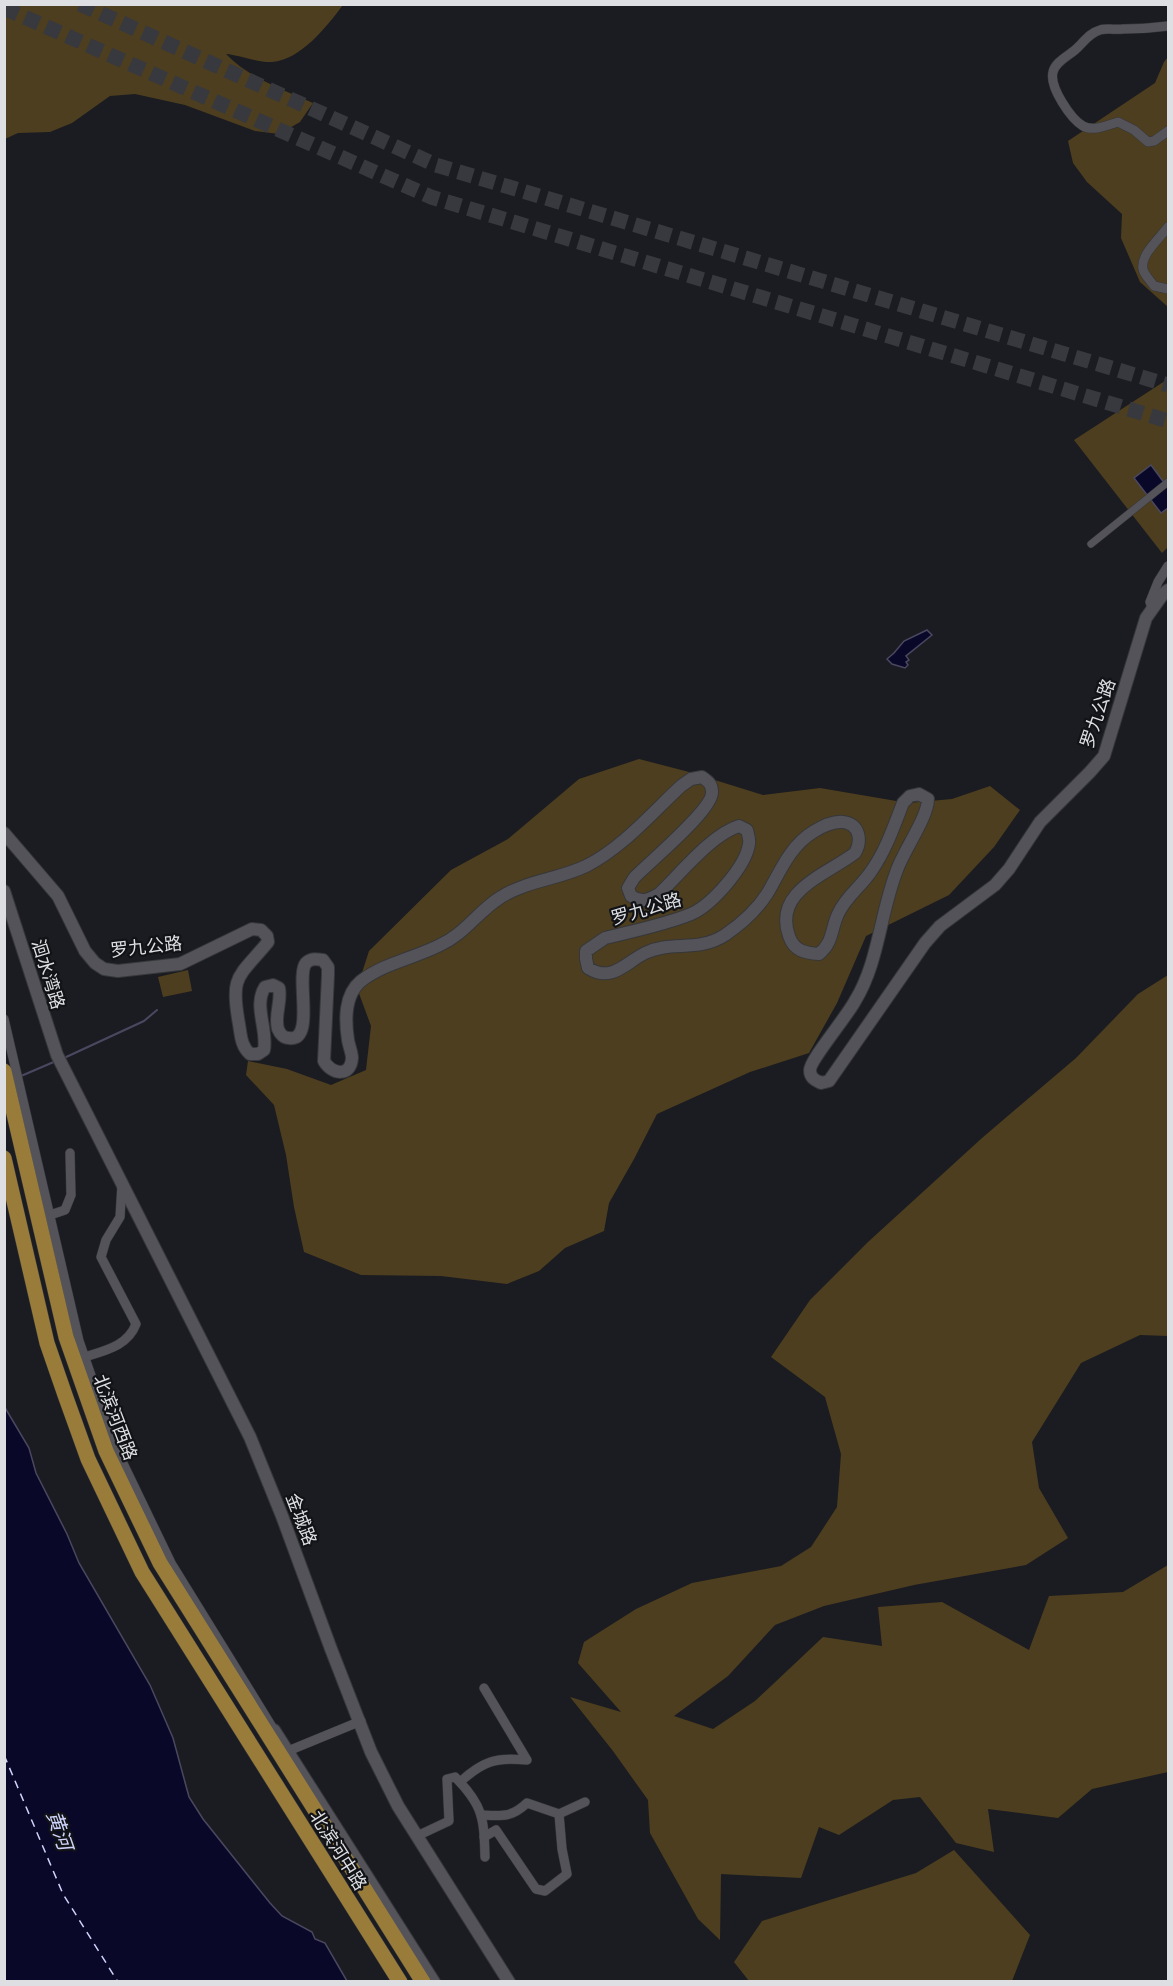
<svg xmlns="http://www.w3.org/2000/svg" width="1173" height="1986" font-family="Ubuntu,'Noto Sans SC',sans-serif">
  <style>
    .green { fill: #4d3e1f }
    .water { fill: #0a0828; stroke: #4a4860; stroke-width: 1.5 }
    .lines { fill: none; stroke-linecap: round; stroke-linejoin: round }
    .stream { stroke: #4a4860; stroke-width: 2 }
    .ferry { stroke: #cfd4fc; stroke-width: 1.5; stroke-dasharray: 8 6; stroke-linecap: butt }
    .trunk-tunnel { stroke: #38393e; stroke-width: 15; stroke-dasharray: 15 8; stroke-linecap: butt }
    .pedestrian-casing { stroke: #36373a; stroke-width: 8 }
    .minor-casing { stroke: #36373a; stroke-width: 10 }
    .tertiary-casing { stroke: #36373a; stroke-width: 14 }
    .primary-casing { stroke: #36373a; stroke-width: 16 }
    .pedestrian { stroke: #535359; stroke-width: 7 }
    .minor { stroke: #535359; stroke-width: 9 }
    .tertiary { stroke: #535359; stroke-width: 12 }
    .primary { stroke: #997c3a; stroke-width: 15 }
    .labels { text-anchor: middle; dominant-baseline: central; stroke-width: 4.5; stroke-linejoin: round; paint-order: stroke }
    .street-label { font-size: 18px; fill: #dedfe2; stroke: #121317 }
    .water-label { font-size: 20px; font-style: italic; fill: #cfd4fc; stroke: #121317 }
  </style>
  <rect width="100%" height="100%" fill="#1b1c21"/>
  <g class="green">
    <path d="M5 4H343V5C327 26 301 60 272 62 259 63 239 55 226 54 249 78 282 89 313 103L300 122 279 134 255 131 185 105 135 94 110 96 72 123 50 132 18 133 5 139Z"/>
    <polygon points="1168,57 1168,307 1140,282 1121,238 1122,214 1087,182 1073,163 1068,141 1155,83 1164,62"/>
    <polygon points="1168,379 1168,547 1162,553 1074,440"/>
    <polygon points="639,759 689,772 763,795 820,788 908,803 952,799 990,786 1020,810 994,847 949,895 866,936 837,1003 809,1053 750,1072 657,1114 634,1159 609,1203 604,1231 565,1248 539,1271 507,1284 441,1276 361,1275 304,1252 294,1207 286,1155 274,1105 246,1075 248,1061 287,1069 331,1085 366,1070 371,1026 357,988 369,951 451,870 508,839 579,779"/>
    <polygon points="188,970 192,991 163,997 158,977"/>
    <polygon points="1168,975 1168,1336 1140,1335 1081,1363 1032,1442 1039,1488 1068,1538 1026,1565 914,1585 824,1606 775,1625 728,1676 674,1716 713,1729 755,1701 823,1637 882,1646 878,1607 942,1602 1029,1650 1049,1596 1123,1592 1168,1565 1168,1772 1092,1789 1058,1818 988,1809 994,1852 956,1843 920,1797 893,1800 839,1835 819,1827 801,1878 721,1874 720,1940 698,1919 650,1833 648,1800 613,1751 570,1697 621,1712 578,1663 584,1642 636,1609 692,1583 781,1566 811,1547 837,1507 841,1454 825,1397 771,1357 810,1300 868,1242 982,1138 1076,1058 1138,994"/>
    <polygon points="954,1850 1030,1935 1012,1981 953,1980 950,1982 749,1981 734,1962 762,1921 916,1873"/>
  </g>
  <g class="water">
    <polygon points="1151,465 1168,488 1168,508 1161,513 1134,478"/>
    <polygon points="927,630 932,635 906,656 909,660 906,662 908,665 905,668 892,664 887,659 894,653 904,641"/>
    <polygon points="4,1406 29,1448 36,1473 67,1534 79,1563 150,1685 173,1738 189,1797 203,1819 270,1903 282,1916 312,1932 315,1939 325,1943 347,1981 5,1981"/>
  </g>
  <g class="lines">
    <g class="stream">
      <polyline points="64,1058 144,1021 157,1010"/>
      <polyline points="21,1076 56,1061"/>
    </g>
    <polyline class="ferry" points="4,1755 63,1894 118,1982"/>
    <g class="trunk-tunnel">
      <polyline points="80,4 436,165 1168,385"/>
      <polyline points="4,8 431,197 1168,421"/>
    </g>
    <defs>
      <polyline id="pedestrian" points="1091,544 1168,482"/>
      <g id="minor">
        <path d="M1168 26C1153 28 1138 29 1123 29 1116 30 1107 28 1100 30 1089 33 1083 43 1075 50 1068 56 1055 62 1053 72 1049 87 1071 119 1083 126 1093 132 1108 125 1118 122L1134 130 1148 142 1154 141 1168 131"/>
        <path d="M1168 227C1160 238 1140 255 1143 269 1144 275 1151 281 1154 286L1168 289"/>
        <polyline points="1152,608 1150,602 1158,582 1168,566"/>
        <polyline points="4,1019 79,1341 118,1453 171,1563 274,1730"/>
        <polyline points="50,1215 65,1210 71,1195 70,1153"/>
        <path d="M79 1359C101 1351 127 1348 136 1324L101 1257 106 1240 120 1217 122 1184"/>
        <polyline points="288,1751 361,1721"/>
        <path d="M460 1782C483 1761 496 1757 527 1760L484 1688"/>
        <path d="M481 1815C502 1816 511 1818 527 1803L559 1814"/>
        <path d="M417 1836 449 1821 447 1779 455 1777C483 1805 484 1818 485 1857"/>
        <polyline points="484,1837 496,1830 536,1889 545,1891 567,1874 562,1849 559,1814 585,1802"/>
      </g>
      <g id="tertiary">
        <path d="M4 833 58 896 85 951 95 963 104 969 118 971 180 964 252 929 261 930 267 936 268 942C238 978 230 975 239 1024 241 1036 241 1046 250 1054H258L264 1050C268 1030 253 1005 265 987L273 985 279 988C282 1001 274 1016 278 1029 280 1034 284 1038 289 1038 316 1042 295 976 306 963 311 958 317 959 323 960L328 967V975L324 1061C332 1075 351 1077 352 1058 352 1053 349 1046 348 1040 345 1020 344 995 361 981 384 963 415 958 440 945 465 934 478 911 501 897 526 881 559 879 586 866 622 848 652 813 681 786L691 779 702 777C708 781 712 784 712 792 713 810 648 863 634 878L628 888 631 896C642 903 648 900 659 894 680 874 712 834 739 826L747 830C748 835 750 839 749 844 746 866 712 905 691 914 664 925 633 931 605 938L586 951V959L588 968C612 983 625 963 645 953 672 940 697 953 725 935 741 924 756 911 767 894 780 872 790 846 813 832 821 827 834 821 843 822 860 824 862 841 855 853 826 875 773 891 789 936 794 951 805 953 819 954 833 943 831 929 838 914 846 896 862 886 872 870 886 850 894 826 903 803L910 796 919 794 928 799C928 817 904 850 897 870 880 913 879 962 855 1001 848 1015 810 1060 810 1070 810 1078 815 1080 821 1083L829 1081 925 943 940 926 995 885 1009 869 1040 822 1090 772 1104 756 1146 618 1163 594 1168 590"/>
        <polyline points="4,891 57,1055 250,1437 282,1516 331,1649 371,1752 398,1806 509,1982"/>
        <polyline points="274,1730 434,1982"/>
      </g>
      <g id="primary">
        <polyline points="4,1071 66,1337 106,1451 160,1563 423,1982"/>
        <polyline points="4,1158 47,1343 65,1395 88,1459 142,1572 400,1982"/>
      </g>
    </defs>
    <use href="#pedestrian" class="pedestrian-casing"/>
    <use href="#minor" class="minor-casing"/>
    <use href="#tertiary" class="tertiary-casing"/>
    <use href="#primary" class="primary-casing"/>
    <use href="#pedestrian" class="pedestrian"/>
    <use href="#minor" class="minor"/>
    <use href="#tertiary" class="tertiary"/>
    <use href="#primary" class="primary"/>
  </g>
  <g class="labels">
    <g class="street-label">
      <text transform="translate(1097 713) rotate(-71)">罗九公路</text>
      <text transform="translate(646 908) rotate(-16)">罗九公路</text>
      <text transform="translate(146 946) rotate(-6)">罗九公路</text>
      <text transform="translate(49 974) rotate(73)">洄水湾路</text>
      <text transform="translate(116 1417) rotate(69)">北滨河西路</text>
      <text transform="translate(302 1519) rotate(69)">金城路</text>
      <text transform="translate(339 1850) rotate(58)">北滨河中路</text>
    </g>
    <g class="water-label">
      <text transform="translate(60 1830) rotate(71)">黄河</text>
    </g>
  </g>
  <rect width="1173" height="1986" fill="none" stroke="#dedfe2" stroke-width="12"/>
</svg>
